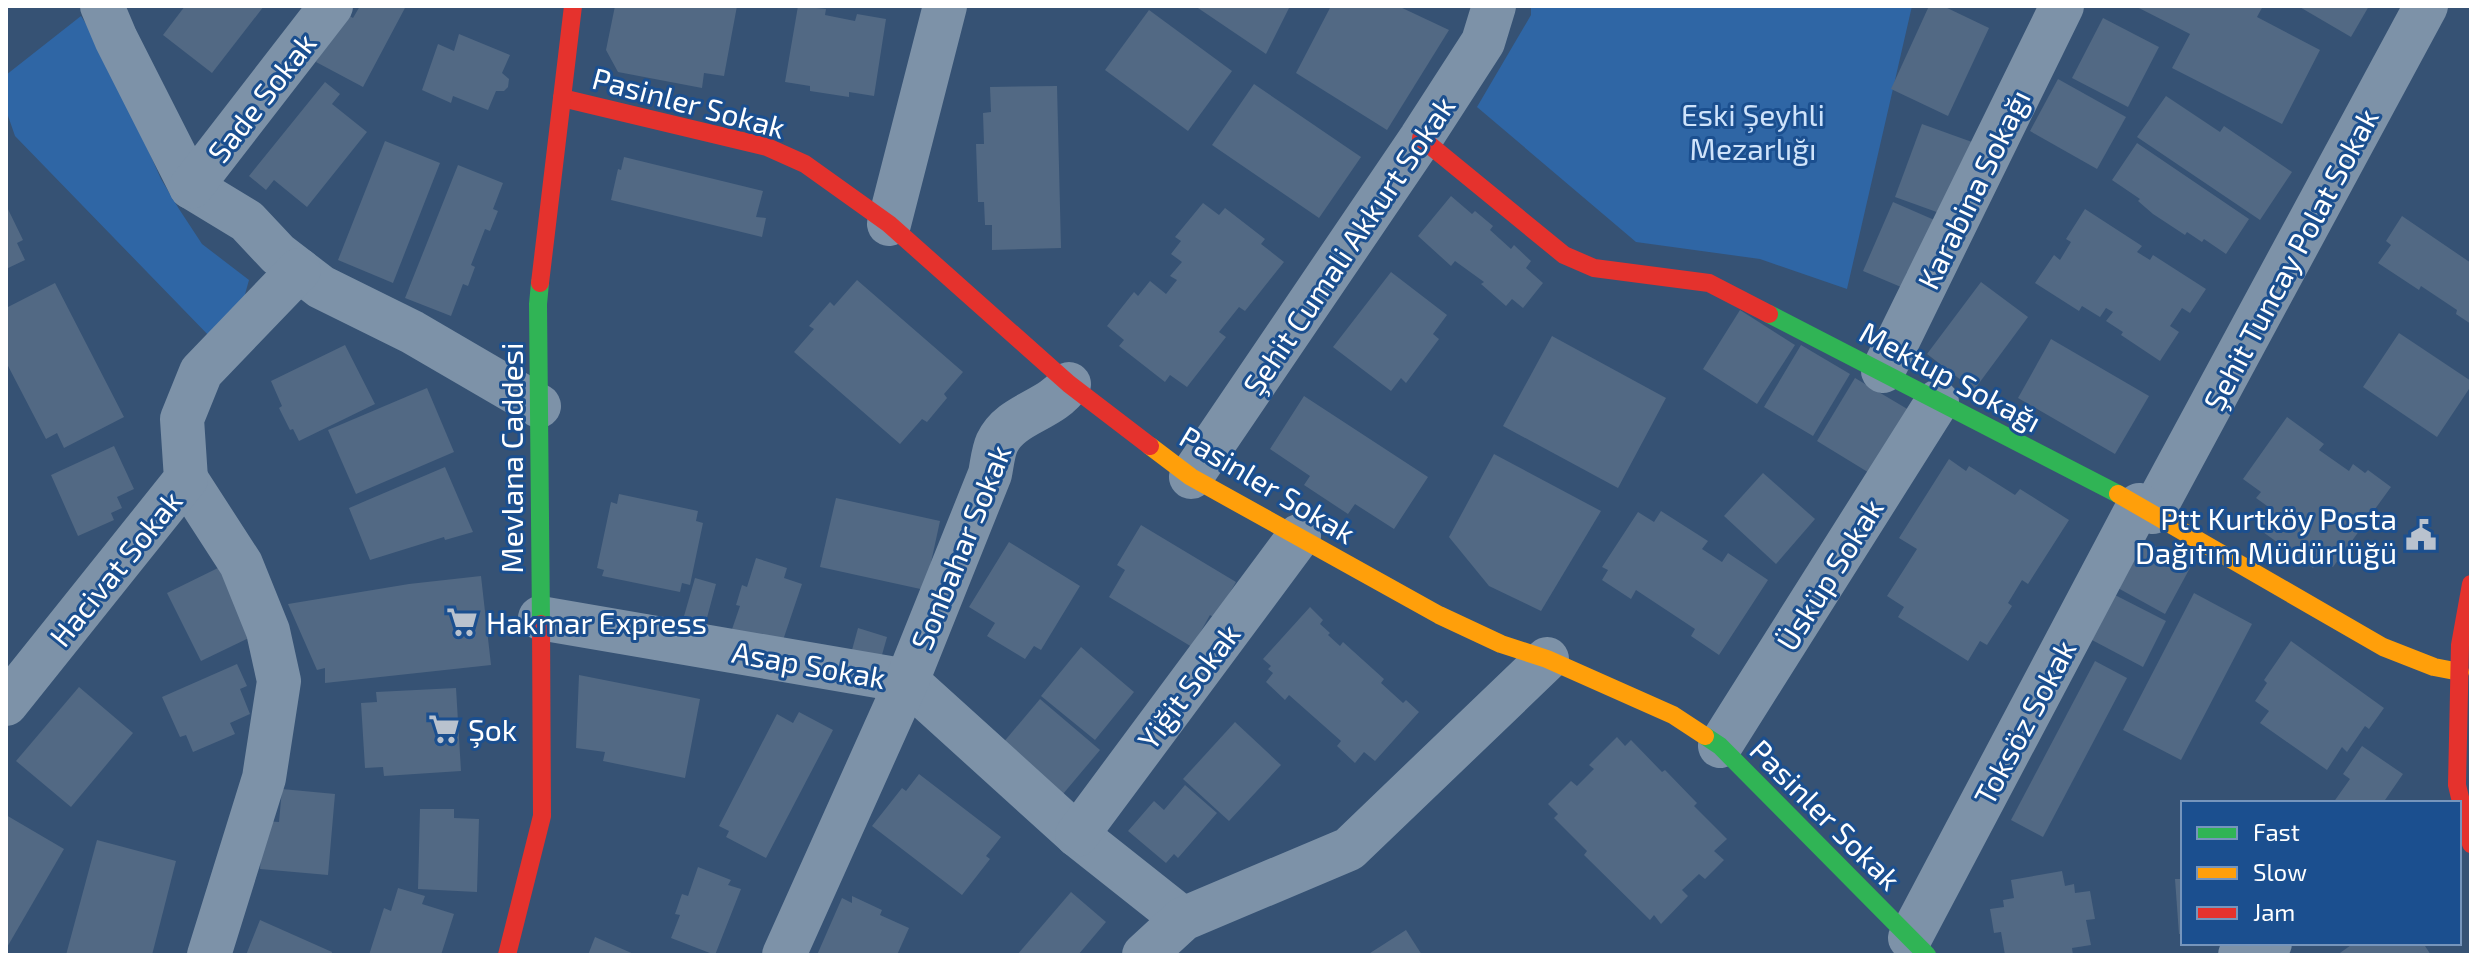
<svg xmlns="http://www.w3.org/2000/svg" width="2477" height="961" font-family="'Exo 2',sans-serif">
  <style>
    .green { fill: #2f66a5 }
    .building { fill: #526984 }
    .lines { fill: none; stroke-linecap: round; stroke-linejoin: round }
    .street { stroke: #7d92a8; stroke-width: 44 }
    .fast { stroke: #30b455; stroke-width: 18 }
    .slow { stroke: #ff9f0a; stroke-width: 18 }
    .jam { stroke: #e5322d; stroke-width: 18 }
    .labels { text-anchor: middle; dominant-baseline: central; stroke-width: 6; stroke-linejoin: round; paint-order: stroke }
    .street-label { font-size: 30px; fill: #fff; stroke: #1b4f8f }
    .park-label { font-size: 30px; fill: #cfe3fa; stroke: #1b4f8f }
    .poi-label { font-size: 30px; fill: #fff; stroke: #1b4f8f; text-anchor: start }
  </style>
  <rect width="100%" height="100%" fill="#365274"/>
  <g class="green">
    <polygon points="1531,6 1912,6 1847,289 1760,259 1636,242 1477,107 1531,15"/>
    <polygon points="81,16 107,57 161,179 179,209 202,244 249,280 242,305 214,341 15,136 6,110 6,75"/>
  </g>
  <g class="building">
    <polygon points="185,6 264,6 212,73 163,35"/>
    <polygon points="360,6 406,6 363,87 316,62 343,12 353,18"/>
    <polygon points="615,6 737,6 724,76 704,73 702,88 618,72 606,50"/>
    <polygon points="798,6 826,9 825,15 855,21 857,14 886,19 874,96 849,92 849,97 810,91 810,86 785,82"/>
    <polygon points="1195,6 1290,6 1266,54"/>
    <polygon points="1331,6 1398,6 1449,30 1387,130 1296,73"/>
    <polygon points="1929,6 1943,6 1989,28 1948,116 1891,89"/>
    <polygon points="2135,6 2263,6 2257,17 2320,50 2282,124 2172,68 2190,34"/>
    <polygon points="2298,6 2369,6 2351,37"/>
    <polygon points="1149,10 1232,71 1188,131 1105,70"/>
    <polygon points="2103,18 2159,47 2128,107 2072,78"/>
    <polygon points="459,34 510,55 502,73 509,79 508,87 504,91 496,91 488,110 453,96 451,103 422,90 438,44 454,51"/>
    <polygon points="2058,79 2126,117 2097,169 2030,131"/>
    <polygon points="325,82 340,94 332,104 367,132 307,207 274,180 266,190 249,176"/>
    <polygon points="1254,84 1361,157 1319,218 1212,145"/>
    <polygon points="1057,86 1061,248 992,250 992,225 985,225 984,202 978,202 976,144 984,144 983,113 991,112 990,87"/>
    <polygon points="2166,96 2220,132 2224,126 2292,172 2260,220 2137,137"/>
    <polygon points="1922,124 1972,142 1945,215 1895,197"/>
    <polygon points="385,141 440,163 393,283 338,260"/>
    <polygon points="2137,143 2249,219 2226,254 2204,239 2202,242 2187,232 2185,235 2153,214 2138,201 2140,199 2112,180"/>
    <polygon points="624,157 763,191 756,217 766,218 762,237 611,200 618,169 621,170"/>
    <polygon points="458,165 503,183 493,209 498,211 490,231 485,229 471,265 475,267 468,286 463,284 451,316 405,298"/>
    <polygon points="1451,196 1472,214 1475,211 1493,226 1490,230 1511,249 1514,245 1531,261 1526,268 1543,283 1523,308 1512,299 1506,306 1481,284 1484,282 1455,261 1451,266 1418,236"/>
    <polygon points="1893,202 1939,222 1916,276 1907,272 1901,287 1863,271"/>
    <polygon points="1203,203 1219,215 1225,208 1265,239 1261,244 1284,262 1245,311 1239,307 1219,332 1226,337 1187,387 1170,375 1165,382 1119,346 1124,340 1107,326 1134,292 1138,296 1150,281 1166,294 1177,280 1170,276 1182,262 1171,254 1181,241 1175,237"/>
    <polygon points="6,205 23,240 17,243 25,260 6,269"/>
    <polygon points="2085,209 2142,246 2137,252 2150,260 2153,255 2206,289 2190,313 2182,308 2170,326 2179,332 2160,361 2121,335 2123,332 2106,321 2113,312 2106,308 2100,317 2082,306 2079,311 2035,283 2054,255 2060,260 2071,242 2066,239"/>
    <polygon points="2402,216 2471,263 2471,324 2456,314 2457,310 2421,286 2419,290 2378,263 2391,245 2386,241"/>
    <polygon points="1391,272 1447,315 1433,334 1439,339 1406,383 1401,378 1391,391 1333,347"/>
    <polygon points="857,280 963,372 944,394 947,398 927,422 922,419 900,444 794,352 814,329 809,326 830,302 834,306"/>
    <polygon points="1981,282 2028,317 1974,390 1927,354"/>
    <polygon points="55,283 124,417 64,448 57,433 46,439 6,362 6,308"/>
    <polygon points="1740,310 1795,345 1757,404 1703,369"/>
    <polygon points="2399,333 2471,381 2471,386 2437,437 2363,387"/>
    <polygon points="1552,336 1666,398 1618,488 1503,426"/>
    <polygon points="2051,339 2149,396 2115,454 2018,398"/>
    <polygon points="345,345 375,404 299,441 293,429 290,430 279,408 282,406 271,381"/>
    <polygon points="1801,345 1850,374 1813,436 1764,407"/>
    <polygon points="1855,378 1909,410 1871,474 1817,441"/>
    <polygon points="427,388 454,452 356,494 328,430"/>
    <polygon points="1304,396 1428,477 1394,529 1355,504 1348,514 1304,485 1310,476 1270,449"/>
    <polygon points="2287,417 2324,444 2319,450 2349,471 2353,464 2365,473 2368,470 2391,487 2333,567 2320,558 2313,568 2256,527 2270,508 2256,498 2261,492 2243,479"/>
    <polygon points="114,446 134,489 117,497 122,508 111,513 114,520 78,536 51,475"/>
    <polygon points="1494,454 1601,511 1541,611 1489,586 1449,537"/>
    <polygon points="1949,459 1966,471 1969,466 2015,495 2020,489 2069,520 2028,584 2022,580 2008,603 2012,606 1987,645 1980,641 1968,661 1898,617 1904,607 1887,596 1917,549 1899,538"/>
    <polygon points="445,467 473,532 445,540 444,537 370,560 349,508"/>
    <polygon points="1763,473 1815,519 1776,564 1724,516"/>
    <polygon points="619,494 698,511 696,521 703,523 690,585 682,583 680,592 602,576 604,570 597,568 611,502 617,504"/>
    <polygon points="836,498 940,521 925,590 820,567"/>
    <polygon points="1661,511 1708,541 1702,549 1722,562 1728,553 1768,580 1719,655 1691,636 1695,629 1636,590 1631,599 1602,580 1608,570 1602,567 1638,512 1654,522"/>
    <polygon points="1141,525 1236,582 1215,618 1210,615 1192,647 1109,597 1125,570 1117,565"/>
    <polygon points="2142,539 2191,566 2165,614 2116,587"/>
    <polygon points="1009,542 1080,586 1041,650 1034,646 1025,659 987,636 995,623 969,607"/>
    <polygon points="756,558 787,568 784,578 802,584 778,655 729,638 740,606 736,605 742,585 747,587"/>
    <polygon points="222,566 255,635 201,661 167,593"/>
    <polygon points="481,576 491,665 325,683 325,668 317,670 288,604 409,584"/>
    <polygon points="695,578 716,584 704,629 682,623"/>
    <polygon points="2194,593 2252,624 2181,760 2123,730"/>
    <polygon points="2115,595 2166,621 2143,667 2092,640"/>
    <polygon points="1310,607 1323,620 1320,624 1330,633 1328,635 1340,646 1343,642 1384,679 1381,683 1403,703 1406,700 1419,712 1375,761 1364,752 1355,763 1337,746 1341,741 1289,695 1285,700 1266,682 1273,673 1268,669 1271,666 1263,659"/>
    <polygon points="858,628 887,637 878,669 849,661"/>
    <polygon points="2291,641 2384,708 2369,729 2365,726 2347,752 2342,747 2327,770 2260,723 2269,711 2255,701 2267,683 2264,680"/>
    <polygon points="1081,647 1134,692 1095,740 1041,696"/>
    <polygon points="2095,661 2127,678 2043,837 2011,820"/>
    <polygon points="237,664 247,686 240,689 250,714 230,723 235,734 193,752 186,735 180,737 162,697"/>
    <polygon points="579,675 700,699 685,778 603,761 605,752 576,748"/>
    <polygon points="79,687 133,733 71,807 16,761"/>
    <polygon points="456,688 461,771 384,776 383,767 365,768 361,703 377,702 376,692"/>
    <polygon points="1040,699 1100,750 1063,794 997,750"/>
    <polygon points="799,712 833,730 766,858 726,837 729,831 719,826 777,714 793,723"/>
    <polygon points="1235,722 1281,765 1229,821 1183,779"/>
    <polygon points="1617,737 1625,746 1631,740 1662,772 1665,770 1697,803 1694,806 1727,839 1714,851 1724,860 1705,879 1699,874 1682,890 1688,896 1661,924 1654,915 1650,920 1584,855 1587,851 1554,818 1558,814 1548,804 1571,781 1577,786 1594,769 1589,765"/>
    <polygon points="2362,746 2403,774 2383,803 2333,803 2350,779 2343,774"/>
    <polygon points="919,774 1001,837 986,856 990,859 962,895 872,826 902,788 906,791"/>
    <polygon points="1185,785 1217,813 1178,858 1174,854 1166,863 1128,831 1154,801 1164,810"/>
    <polygon points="282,789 335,794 328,875 260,869 264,821 279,822"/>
    <polygon points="420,809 454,809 454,818 479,819 477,892 418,889"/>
    <polygon points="6,815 64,849 6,949"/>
    <polygon points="97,840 176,861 152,955 66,955"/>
    <polygon points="698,867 731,880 728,885 741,889 715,955 671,938 680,915 675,914 682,894 688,896"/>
    <polygon points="2062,871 2065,886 2074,884 2075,893 2090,891 2095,919 2086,920 2091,945 2072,948 2073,955 2005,955 2001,932 1994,933 1990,909 2004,907 2003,900 2014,898 2011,880"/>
    <polygon points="2175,879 2183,879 2183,934 2179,934"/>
    <polygon points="398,888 425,896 422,904 454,914 441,955 369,955 384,908 391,911"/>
    <polygon points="1071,892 1106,922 1078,955 1017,955"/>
    <polygon points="852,896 882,910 880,915 909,928 897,955 817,955 842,898 852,903"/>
    <polygon points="260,920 332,952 331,955 246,955"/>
    <polygon points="1406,930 1422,955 1367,955"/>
    <polygon points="595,937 636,955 588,955"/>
    <polygon points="2354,943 2423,943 2431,955 2337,955"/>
  </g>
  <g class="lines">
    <g class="street">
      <polyline points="102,6 116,39 191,187 247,221 278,254 321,287 412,332 539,406"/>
      <polyline points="191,187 331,6"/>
      <polyline points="889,224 945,6"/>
      <polyline points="1883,371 2062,6"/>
      <polyline points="1191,477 1421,138 1483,42 1494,6"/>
      <polyline points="186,479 241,564 268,631 279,681 264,778 209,955"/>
      <polyline points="2153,512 2426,6"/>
      <polyline points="540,618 907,681 1077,835 1183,919"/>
      <polyline points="6,704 186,479 182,419 201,372 299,270"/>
      <polyline points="1720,746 1937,402"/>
      <polyline points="1077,835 1299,536"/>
      <polyline points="1910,938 2139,505"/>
      <path d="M784 955 907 681 990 474C992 464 993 452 997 443 1011 413 1051 411 1069 384"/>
      <polyline points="1144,955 1183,919 1349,849 1547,659"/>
      <polyline points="2240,955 2270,943"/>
    </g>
    <g class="fast">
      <polyline points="540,283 538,304 541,624"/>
      <polyline points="1769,314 2118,494"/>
      <polyline points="1705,736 1720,746 1927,955"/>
    </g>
    <g class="slow">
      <polyline points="1150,446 1191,477 1439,615 1501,644 1547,659 1673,715 1705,736"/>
      <polyline points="2118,494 2383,647 2434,667 2460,672"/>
    </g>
    <g class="jam">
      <polyline points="562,98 767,147 805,164 889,224 1069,384 1150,446"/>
      <polyline points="1421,138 1564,255 1594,268 1709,283 1769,314"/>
      <polyline points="540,283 573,6"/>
      <polyline points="2471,584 2460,645 2457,785 2471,844"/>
      <polyline points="507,955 542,816 541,624"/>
    </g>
  </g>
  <defs>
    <symbol id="civic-bare" viewBox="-9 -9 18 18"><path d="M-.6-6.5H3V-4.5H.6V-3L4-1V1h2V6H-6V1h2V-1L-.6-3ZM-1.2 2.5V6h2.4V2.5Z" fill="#b9c2ce" stroke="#1b4f8f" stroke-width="2.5" paint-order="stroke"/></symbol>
    <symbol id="supermarket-bare" viewBox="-9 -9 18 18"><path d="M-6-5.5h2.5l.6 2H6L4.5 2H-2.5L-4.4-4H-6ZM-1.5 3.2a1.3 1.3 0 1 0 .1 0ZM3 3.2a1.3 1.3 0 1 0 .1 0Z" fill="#b9c2ce" stroke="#1b4f8f" stroke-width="2.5" paint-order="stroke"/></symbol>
  </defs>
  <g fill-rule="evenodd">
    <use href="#civic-bare" x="2399" y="513" width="44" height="44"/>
    <use href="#supermarket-bare" x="440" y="600" width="44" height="44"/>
    <use href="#supermarket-bare" x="422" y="707" width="44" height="44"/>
  </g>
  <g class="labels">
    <g class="street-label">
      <text transform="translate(261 97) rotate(-52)">Sade Sokak</text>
      <text transform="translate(689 102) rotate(15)">Pasinler Sokak</text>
      <text transform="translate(1973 189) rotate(-64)">Karabina Sokağı</text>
      <text transform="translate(1348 245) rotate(-56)">Şehit Cumali Akkurt Sokak</text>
      <text transform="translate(2290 259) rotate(-62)">Şehit Tuncay Polat Sokak</text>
      <text transform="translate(1951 376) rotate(28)">Mektup Sokağı</text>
      <text transform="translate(511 458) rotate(-90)">Mevlana Caddesi</text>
      <text transform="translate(1268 484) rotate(31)">Pasinler Sokak</text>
      <text transform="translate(960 547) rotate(-68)">Sonbahar Sokak</text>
      <text transform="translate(115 568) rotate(-51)">Hacivat Sokak</text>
      <text transform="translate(1829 574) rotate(-58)">Üsküp Sokak</text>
      <text transform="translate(809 664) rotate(10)">Asap Sokak</text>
      <text transform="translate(1188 686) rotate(-53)">Yiğit Sokak</text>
      <text transform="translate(2024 722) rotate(-62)">Toksöz Sokak</text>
      <text transform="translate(1826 814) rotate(45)">Pasinler Sokak</text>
    </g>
    <g class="park-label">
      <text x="1753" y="114">Eski Şeyhli<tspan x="1753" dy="34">Mezarlığı</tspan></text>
    </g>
    <g class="poi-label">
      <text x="2397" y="518" text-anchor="end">Ptt Kurtköy Posta<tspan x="2397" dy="34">Dağıtım Müdürlüğü</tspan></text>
      <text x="486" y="622">Hakmar Express</text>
      <text x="468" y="729">Şok</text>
    </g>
  </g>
  <rect width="2477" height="961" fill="none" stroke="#ffffff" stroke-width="16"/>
  <rect x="2181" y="801" width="280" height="144" fill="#1b4f8f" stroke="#7695bc" stroke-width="2"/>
  <rect x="2197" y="827" width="40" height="12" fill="#30b455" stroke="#7695bc" stroke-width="2"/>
  <text x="2253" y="841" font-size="24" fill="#ffffff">Fast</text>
  <rect x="2197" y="867" width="40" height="12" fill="#ff9f0a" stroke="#7695bc" stroke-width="2"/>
  <text x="2253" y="881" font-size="24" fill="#ffffff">Slow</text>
  <rect x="2197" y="907" width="40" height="12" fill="#e5322d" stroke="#7695bc" stroke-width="2"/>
  <text x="2253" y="921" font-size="24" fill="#ffffff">Jam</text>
</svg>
